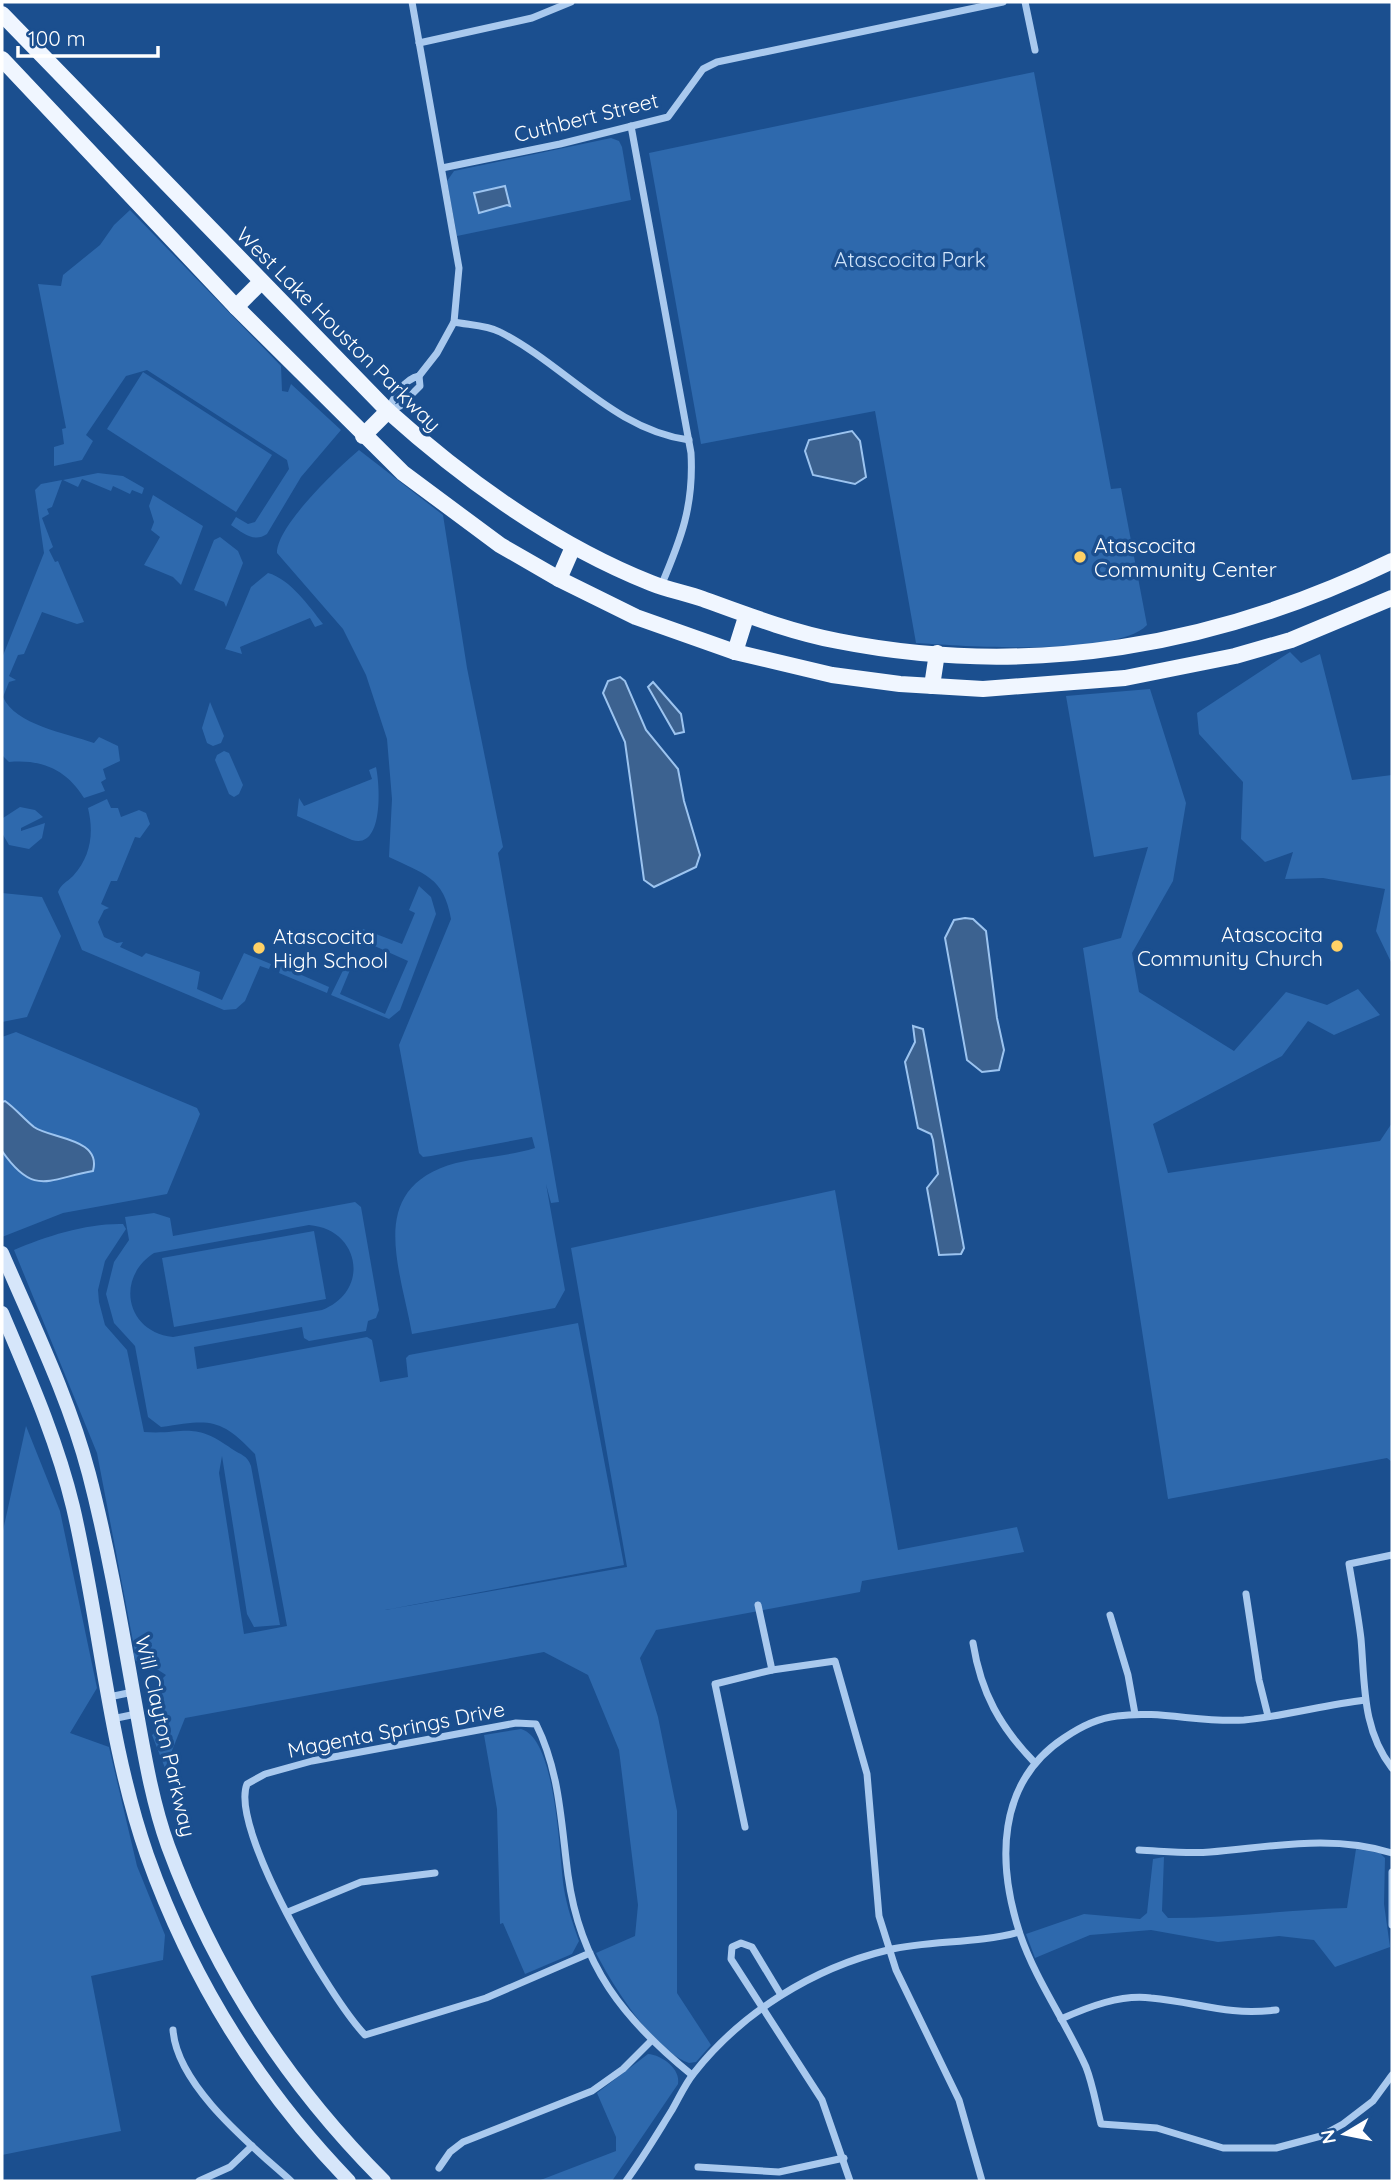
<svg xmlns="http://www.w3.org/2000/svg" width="1394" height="2183" font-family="Quicksand,sans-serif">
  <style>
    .green { fill: #2e69ad; fill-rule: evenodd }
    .water { fill: #3c6290; stroke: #9cc4f0; stroke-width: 2 }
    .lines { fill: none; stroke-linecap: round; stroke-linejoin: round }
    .street { stroke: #a9c9ee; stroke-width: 7 }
    .secondary { stroke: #d6e6fa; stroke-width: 14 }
    .primary { stroke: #f0f6ff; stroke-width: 16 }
    .poi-dot { fill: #ffd166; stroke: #1b4f8f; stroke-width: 2.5 }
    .labels { text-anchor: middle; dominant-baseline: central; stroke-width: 7; stroke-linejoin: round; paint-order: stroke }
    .street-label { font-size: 21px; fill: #fff; stroke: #1b4f8f }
    .park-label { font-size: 21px; fill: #cfe3fa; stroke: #1b4f8f }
    .poi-label { font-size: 21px; fill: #fff; stroke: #1b4f8f; text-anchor: start }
  </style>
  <rect width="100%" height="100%" fill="#1b4f8f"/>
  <g class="green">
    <path d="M1034 72 1111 489 1121 488 1147 625C1117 657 962 646 916 643L875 411 701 444 649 153Z"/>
    <polygon points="611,138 619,141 622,147 631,200 457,236 447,181 454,171"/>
    <path d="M130 210 281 366 282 391 288 392 291 384 341 430 301 477 267 534C254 543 243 533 231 525L236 517 248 524 255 522 289 469 287 460 147 370 126 376 86 435 93 441 82 460 54 466V447L64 444 62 429 66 428 38 284 61 286 63 275 100 245 114 225Z"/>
    <polygon points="143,372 272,455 236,512 107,429"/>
    <path d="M359 450 443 515 467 668 503 847 498 853 559 1202 551 1203 546 1184 565 1290 555 1308 412 1334C400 1266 365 1188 456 1163 482 1157 510 1156 535 1148L532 1137 431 1156 423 1157 419 1153 399 1045 451 919C444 877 424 874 389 857L392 799 387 739 366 675 343 629 277 553C277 525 338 468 359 450Z"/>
    <polygon points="98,473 123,476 144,488 142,494 132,490 130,494 113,486 111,491 82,479 78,487 63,480"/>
    <path d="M62 480 52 507 47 509 49 514 42 518 53 547 49 550 55 562 58 561 84 622 77 624 42 612 24 654 18 655 9 676 16 680 9 682 3 697C15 725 66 733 94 743L99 737 118 746 120 761 103 769 106 779 101 782 105 791 84 798C67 770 42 759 9 762L2 755V658L44 553 35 490 41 484Z"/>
    <polygon points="153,495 203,526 181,585 173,577 144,565 160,537 151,530 154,522 149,506"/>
    <polygon points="220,537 238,551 243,563 226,607 224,602 194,590 214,540"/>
    <path d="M268 573C290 579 309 606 323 624L315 627 310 618 240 647 242 654 225 649 251 587Z"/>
    <polygon points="1290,652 1301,663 1320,654 1352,780 1392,775 1392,964 1376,931 1385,889 1323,878 1285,879 1293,852 1265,862 1241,839 1243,782 1199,734 1197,713"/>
    <polygon points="1150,689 1186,803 1173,881 1132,953 1139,992 1234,1051 1286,992 1327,1005 1358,989 1380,1015 1334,1035 1308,1021 1282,1056 1153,1124 1168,1173 1380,1141 1392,1123 1392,1462 1387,1458 1168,1499 1083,948 1121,938 1148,847 1094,857 1066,696"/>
    <polygon points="210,702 224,736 221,743 213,746 207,743 202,728"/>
    <polygon points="224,751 229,753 243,785 239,794 234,797 229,794 215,760 217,755"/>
    <path d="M376 767C380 785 384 850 352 840L297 816 299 798 304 806 372 779 369 770Z"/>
    <path d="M107 799 111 808H118L121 817 139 810 146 813 150 824 140 838 135 837 117 881H111L101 904 109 908 104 910 98 922 104 937 117 943 123 942 120 947 142 957 146 953 200 972 197 989 222 1000 244 953 271 964 269 969 260 966 245 1001 236 1009 224 1010 82 950 58 892C61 884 67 882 73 876 91 856 94 833 88 808Z"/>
    <polygon points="20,807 35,810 43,817 21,828 21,831 45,823 42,838 29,849 9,845 2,833 3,818"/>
    <polygon points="419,886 431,897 436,914 400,1010 389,1019 331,995 350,956 355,958 340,994 385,1014 408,961 359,939 363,929 402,944 415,913 409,910"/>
    <polygon points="2,893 42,897 61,936 27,1017 2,1022"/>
    <polygon points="281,966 329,987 327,993 279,973"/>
    <polygon points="16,1032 197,1108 200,1114 167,1194 63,1213 2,1237 2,1037"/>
    <path d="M835 1190 898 1550 1017 1527 1024 1552 862 1581 860 1592 656 1630 640 1658 658 1717 677 1811V1993L711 2045 696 2062 689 2063C653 2050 613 1986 596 1953L635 1936 638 1905 619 1750 588 1675 544 1652 185 1718 165 1768 152 1735 166 1722 160 1681 166 1675 149 1664 136 1661 133 1654 135 1652 97 1453 14 1250C46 1236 88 1223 123 1224L126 1229 105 1261 98 1290 99 1302 105 1325 127 1350 144 1432C185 1435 192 1420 232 1449 241 1455 247 1455 251 1466L280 1625 254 1627 247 1614 222 1456 219 1473 244 1634 287 1626 255 1454C219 1416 209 1420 161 1427L148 1417 135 1346 114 1323 106 1294 114 1262 129 1240 125 1217 154 1213 170 1218 173 1236 355 1202 361 1207 379 1310 376 1318 368 1321 366 1331 309 1341 304 1338 302 1327 194 1347 197 1369 367 1337 372 1340 380 1382 408 1377 406 1358 409 1355 578 1323 624 1565 385 1610 627 1567 571 1248ZM309 1225C360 1229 371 1291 322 1310L173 1337C126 1332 115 1278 154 1253Z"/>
    <polygon points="314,1231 326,1299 174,1327 162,1258"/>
    <polygon points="26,1426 60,1511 97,1688 70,1733 109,1747 137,1866 165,1935 163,1960 91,1976 121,2131 2,2155 2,1535"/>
    <path d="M521 1729C557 1739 559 1856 564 1889 567 1907 573 1924 579 1941L572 1954 525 1974 503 1923 500 1924 497 1809 484 1735Z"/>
    <path d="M1356 1849 1380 1853 1385 1858 1384 1904 1390 1947 1335 1967 1314 1940 1279 1936 1218 1942 1151 1930 1090 1935 1035 1958 1026 1934 1084 1914 1140 1919 1147 1913 1153 1859 1164 1857 1162 1911 1168 1918C1228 1918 1287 1910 1347 1908Z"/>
    <path d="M648 2054C662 2055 681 2069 678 2084L612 2181H538L616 2151V2137L597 2093Z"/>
  </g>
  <g class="water">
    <polygon points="505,186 510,206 507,205 479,213 474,193"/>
    <polygon points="852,431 860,441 866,477 855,484 813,475 805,451 809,440"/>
    <polygon points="620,677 625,681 646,730 678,769 684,801 700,855 696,867 654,887 644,880 625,742 603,693 608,681"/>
    <polygon points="653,682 681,714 684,732 675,734 648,687"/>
    <polygon points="965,918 973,919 986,931 997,1018 1004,1050 999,1070 982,1072 967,1060 945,938 954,920"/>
    <polygon points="913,1026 923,1029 964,1248 961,1254 939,1255 927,1188 938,1174 933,1140 931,1134 918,1128 905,1062 915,1042"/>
    <path d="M5 1101C16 1109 24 1119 34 1127 51 1139 102 1138 93 1171 48 1179 34 1197 2 1151V1102Z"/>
  </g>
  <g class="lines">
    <g class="street">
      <polyline points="412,2 459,268 454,322 437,353 419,376"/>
      <polyline points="1025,2 1035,50"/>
      <polyline points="419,43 532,18 571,2"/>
      <path d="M631 126 691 453C694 506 681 539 661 586"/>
      <polyline points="442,168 560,144 668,117 703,69 717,62 1003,2"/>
      <path d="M454 322C468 325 487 325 500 332 565 365 614 430 689 440"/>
      <path d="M419 376 420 386 400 406 388 411C393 398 404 379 419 376Z"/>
      <path d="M1392 1555 1349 1564C1353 1589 1358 1613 1361 1639 1365 1685 1362 1729 1392 1768"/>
      <polyline points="1246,1594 1259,1680 1268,1716"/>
      <polyline points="758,1605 772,1670"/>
      <polyline points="1110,1615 1128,1675 1135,1714"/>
      <path d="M973 1643C981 1693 1000 1727 1035 1763"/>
      <polyline points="109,1697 133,1692"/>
      <path d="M1365 1700C1324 1705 1285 1716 1244 1720 1201 1723 1159 1710 1117 1716 1098 1718 1080 1727 1064 1738 996 1783 997 1864 1020 1934 1036 1981 1066 2022 1086 2067 1093 2085 1096 2105 1101 2124L1157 2128 1223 2148H1276L1321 2136 1343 2124 1373 2101 1392 2075"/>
      <polyline points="112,1719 136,1714"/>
      <polyline points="745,1827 715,1684 772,1670 835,1661 867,1774 879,1916 896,1970 959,2100 982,2181"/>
      <path d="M1139 1850C1162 1851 1187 1854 1210 1852 1272 1847 1331 1834 1392 1853"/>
      <polyline points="1392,1872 1392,1925"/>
      <polyline points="288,1912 361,1882 435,1873"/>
      <path d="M590 1953 486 1998 365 2035C331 2000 229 1828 247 1784L265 1774 312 1761 516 1723 536 1724C560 1772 561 1823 568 1875 580 1965 624 2020 692 2075"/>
      <polyline points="781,1995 752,1947 741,1943 732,1947 731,1959 822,2100 850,2181"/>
      <path d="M1061 2019C1088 2007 1121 1994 1151 1998 1198 2002 1225 2016 1276 2010"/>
      <path d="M173 2030C177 2086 252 2146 291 2181"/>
      <polyline points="698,2167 779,2172 844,2158"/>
      <polyline points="439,2168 450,2152 463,2142 592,2091 623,2069 651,2041"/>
      <polyline points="199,2181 230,2167 252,2146"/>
      <path d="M626 2181C643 2158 657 2134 672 2110 679 2098 685 2084 694 2073 741 2013 813 1968 888 1950 931 1940 976 1944 1019 1932"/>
    </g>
    <g class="secondary">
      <path d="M2 1253C33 1325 69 1398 89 1474 108 1547 121 1623 134 1697 143 1746 151 1799 168 1846 215 1974 288 2085 384 2181"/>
      <path d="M2 1313C29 1377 57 1440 73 1507 100 1622 108 1743 147 1855 191 1979 258 2087 349 2181"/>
    </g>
    <g class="primary">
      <path d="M2 14 388 411C467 482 553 544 651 583 668 590 686 593 703 599 747 615 791 632 838 641 1030 679 1217 646 1392 561"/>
      <polyline points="2,59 236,307 403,473 500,545 559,579 636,617 735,652 832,675 900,684 983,689 1125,678 1235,656 1291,640 1392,598"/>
      <polyline points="236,307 261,282"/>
      <polyline points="363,436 388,411"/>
      <polyline points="559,579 573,547"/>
      <polyline points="735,652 746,617"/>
      <polyline points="932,686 937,653"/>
    </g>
  </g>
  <g class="poi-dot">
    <circle cx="1080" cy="557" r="7"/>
    <circle cx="1337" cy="946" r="7"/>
    <circle cx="259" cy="948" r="7"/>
  </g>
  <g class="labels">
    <g class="street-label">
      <text transform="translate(586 117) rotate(-14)">Cuthbert Street</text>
      <text transform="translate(339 329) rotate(45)">West Lake Houston Parkway</text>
      <text transform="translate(396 1729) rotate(-11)">Magenta Springs Drive</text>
      <text transform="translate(166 1736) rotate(77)">Will Clayton Parkway</text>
    </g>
    <g class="park-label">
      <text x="910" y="259">Atascocita Park</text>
    </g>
    <g class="poi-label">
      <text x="1094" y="545">Atascocita<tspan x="1094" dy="24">Community Center</tspan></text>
      <text x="1323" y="934" text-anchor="end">Atascocita<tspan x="1323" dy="24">Community Church</tspan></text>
      <text x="273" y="936">Atascocita<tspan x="273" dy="24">High School</tspan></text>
    </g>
  </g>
  <rect width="1394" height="2183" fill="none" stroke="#ffffff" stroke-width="7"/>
  <g transform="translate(1345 2134) rotate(260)" stroke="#1b4f8f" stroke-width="5" paint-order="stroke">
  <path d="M0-5L12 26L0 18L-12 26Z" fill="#ffffff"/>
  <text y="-10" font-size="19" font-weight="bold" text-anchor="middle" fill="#ffffff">N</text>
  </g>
  <path d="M18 46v10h140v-10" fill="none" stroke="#ffffff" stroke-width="3.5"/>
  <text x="28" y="46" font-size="21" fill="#ffffff" stroke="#1b4f8f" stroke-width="5" paint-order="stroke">100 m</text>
</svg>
